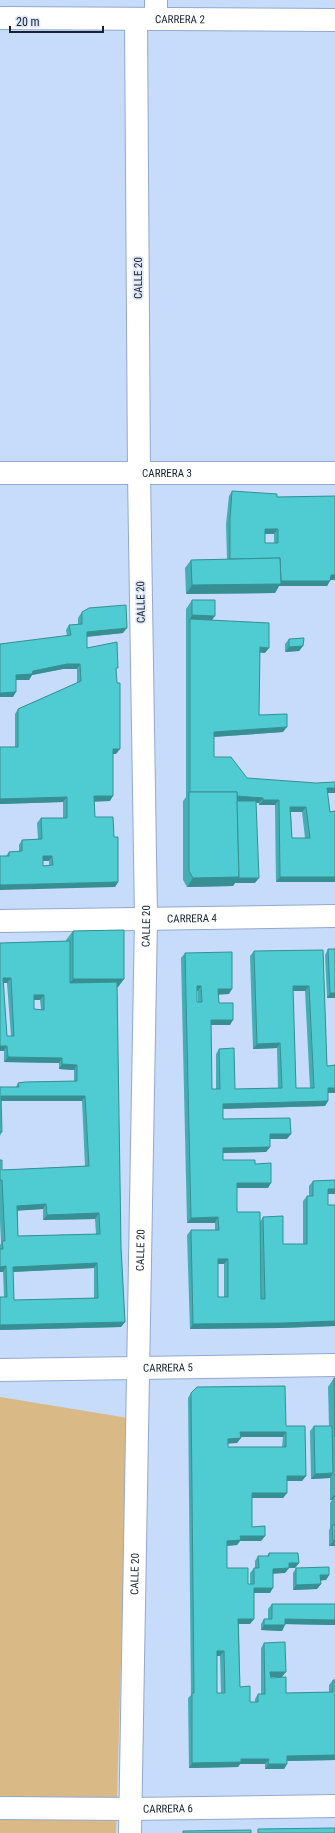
<svg xmlns="http://www.w3.org/2000/svg" width="335" height="1833" font-family="'Roboto Condensed',sans-serif">
  <style>
    .green { fill: #d9b986 }
    .lines { fill: none; stroke-linecap: round; stroke-linejoin: round }
    .minor-casing { stroke: #92a9ce; stroke-width: 24 }
    .secondary-casing { stroke: #92a9ce; stroke-width: 24 }
    .minor { stroke: #fff; stroke-width: 22 }
    .secondary { stroke: #fff; stroke-width: 22 }
    .wall { fill: #43afb5; fill-rule: evenodd }
    .shaded-wall { fill: #378f93 }
    .building { fill: #4eccd2; stroke: #378f93; fill-rule: evenodd }
    .labels { text-anchor: middle; dominant-baseline: central; stroke-width: 3.5; stroke-linejoin: round; paint-order: stroke }
    .street-label { font-size: 11px; fill: #18212f; stroke: #dee7f7 }
  </style>
  <rect width="100%" height="100%" fill="#c7dbfa"/>
  <polygon class="green" points="0,1397 128,1418 116,1833 0,1833"/>
  <g class="lines">
    <defs>
      <g id="minor">
        <polyline points="156,0 156,19"/>
        <path id="s1" d="M0 921 335 916"/>
        <path id="s2" d="M0 1370 335 1365"/>
        <path id="s3" d="M0 1808 130 1809 335 1806"/>
        <path id="s4" d="M130 1833 146 918 139 474 136 19"/>
      </g>
      <g id="secondary">
        <path id="s5" d="M0 18 335 20"/>
        <path id="s6" d="M0 473H335"/>
      </g>
    </defs>
    <use href="#minor" class="minor-casing"/>
    <use href="#secondary" class="secondary-casing"/>
    <use href="#minor" class="minor"/>
    <use href="#secondary" class="secondary"/>
  </g>
  <g class="wall">
    <path d="M232 491 277 497 335 496V580H330L327 586H279L275 593 186 594 185 568 191 560 227 559 226 524 229 496ZM265 534H274V543H265Z"/>
    <path d="M192 600 212 620 265 653 260 652 259 715 283 732 214 737V757L247 778 327 793 330 812 335 811V882H276L275 805H259V803H256L255 883H235L233 886 187 887 183 880V801L186 797V609ZM291 812H302L305 838H292Z"/>
    <path d="M82 612 123 633 87 637V648L116 671V754H113L110 801H94L95 817 114 837 118 882 115 887 6 856 9 852 19 851V845L22 840 38 839 37 823 41 818H63V802L0 804V747H15V714L18 709 77 683V669H63L32 675 29 680H16L13 697H0V644L67 636 66 630 69 625H78V618ZM43 861H49V866H43Z"/>
    <polygon points="289,639 303,646 299,651 285,652 285,644"/>
    <path d="M124 930V979L118 987H117L121 1247 125 1322 121 1327 0 1330V1297H4L3 1272H0V1245L1 1243 0 1221V1160H2V1170L85 1166 82 1101H1L2 1132 0 1136V1087H16L18 1083 25 1082 74 1081V1070L59 1069V1063L4 1062V1051H0V943L66 941V940L73 931ZM3 983H7L11 1036H7ZM34 1000H40L41 1009H34ZM43 1209V1220L95 1219 96 1234 18 1236V1210ZM94 1268V1298L14 1300 13 1272Z"/>
    <polygon points="328,949 335,998 327,998 325,955"/>
    <path d="M323 950 327 1066 335 1093H328V1101L325 1106 223 1109V1119L287 1139H270V1147L266 1152 223 1153V1160L255 1164 268 1188H237V1212L260 1222 263 1217 283 1244H303V1201L307 1196H309V1186L313 1181 335 1180V1194H328V1205H335V1326L280 1328 190 1329 187 1235 191 1230H215V1223H187L181 958 185 953 229 994H218L219 1003 230 1025H211L212 1089H216V1054L219 1049 235 1089 278 1088 277 1048 253 1049 250 956 254 951ZM197 991H198V1002H197ZM293 991H305L310 1088H296ZM218 1264H224V1297H218Z"/>
    <polygon points="334,1378 335,1378 335,1546 329,1546 329,1530 330,1528 330,1503 332,1500 330,1500 330,1478 311,1479 310,1431 314,1426 329,1426 328,1387"/>
    <path d="M191 1393 286 1426 306 1476 302 1481H287V1493L283 1498H252V1527L265 1536 261 1541H240L237 1545 227 1546V1568L248 1584H250V1573L254 1568H255V1561L258 1556H267L269 1553 299 1563 295 1568H289L285 1573H273L270 1593H254V1619L250 1624H239L240 1687 250 1702H255V1699L258 1694H261V1648L264 1643 282 1677H271V1678L286 1693 329 1692V1685L333 1680H335V1760L287 1761V1764L284 1769H265V1764H240L238 1767 189 1768 188 1698 191 1695 188 1398ZM241 1437H283L282 1447H228V1443H237ZM217 1656H220L221 1693H217Z"/>
    <polygon points="296,1568 329,1575 326,1580 320,1580 321,1584 317,1589 293,1590 293,1573"/>
    <polygon points="272,1604 335,1625 285,1624 282,1631 261,1630 261,1624 264,1619 268,1619 268,1609"/>
  </g>
  <g class="shaded-wall">
    <polygon points="265,529 278,529 274,534 261,534"/>
    <polygon points="331,575 335,575 335,580 327,580"/>
    <polygon points="278,581 330,581 327,586 279,586 275,593 186,594 192,585"/>
    <polygon points="192,615 215,616 209,624 190,619"/>
    <polygon points="127,628 123,633 83,637 87,632"/>
    <polygon points="303,646 299,651 285,652 289,647"/>
    <polygon points="260,647 269,648 265,653 256,652"/>
    <polygon points="67,664 80,664 77,669 63,669 32,675 29,680 12,680 16,675 33,671"/>
    <polygon points="16,692 13,697 0,697 0,693"/>
    <polygon points="287,727 283,732 211,737 214,732"/>
    <polygon points="113,749 120,749 116,754 109,754"/>
    <polygon points="327,788 335,788 335,793 323,793"/>
    <polygon points="94,796 113,796 110,801 91,802"/>
    <polygon points="234,796 263,798 259,803 231,801"/>
    <polygon points="67,797 63,802 0,804 0,799"/>
    <polygon points="263,800 279,800 275,805 259,805"/>
    <polygon points="290,807 306,807 302,812 287,812"/>
    <polygon points="43,856 52,856 49,861 40,861"/>
    <polygon points="239,877 259,878 255,883 235,883 233,886 187,887 193,878"/>
    <polygon points="280,877 335,877 335,882 276,882"/>
    <polygon points="118,882 115,887 0,890 0,885"/>
    <polygon points="3,978 11,978 7,983 0,983"/>
    <polygon points="73,979 124,979 118,987 67,988"/>
    <polygon points="197,986 201,986 198,991 193,991"/>
    <polygon points="293,986 309,986 305,991 289,991"/>
    <polygon points="218,989 232,989 229,994 215,995"/>
    <polygon points="330,993 335,993 335,998 327,998"/>
    <polygon points="34,995 44,995 40,1000 30,1000"/>
    <polygon points="211,1020 233,1020 230,1025 207,1025"/>
    <polygon points="280,1043 277,1048 253,1049 257,1044"/>
    <polygon points="0,1046 7,1046 4,1051 0,1051"/>
    <polygon points="8,1057 62,1058 59,1063 4,1062"/>
    <polygon points="62,1064 77,1065 74,1070 59,1069"/>
    <polygon points="328,1088 335,1088 335,1093 324,1093"/>
    <polygon points="1,1096 85,1096 82,1101 0,1101"/>
    <polygon points="328,1101 325,1106 219,1109 223,1104"/>
    <polygon points="270,1134 291,1134 287,1139 266,1139"/>
    <polygon points="270,1147 266,1152 219,1153 223,1148"/>
    <polygon points="237,1183 271,1183 268,1188 233,1188"/>
    <polygon points="328,1189 335,1189 335,1194 324,1194"/>
    <polygon points="46,1204 43,1209 14,1211 17,1206"/>
    <polygon points="99,1213 95,1219 43,1220 47,1215"/>
    <polygon points="218,1217 215,1223 187,1223 191,1218"/>
    <polygon points="218,1259 228,1259 224,1264 214,1264"/>
    <polygon points="97,1263 94,1268 10,1272 13,1267"/>
    <polygon points="6,1266 3,1272 0,1272 0,1267"/>
    <polygon points="335,1321 335,1326 280,1328 190,1329 193,1324"/>
    <polygon points="125,1322 121,1327 0,1330 0,1325"/>
    <polygon points="240,1432 286,1432 283,1437 237,1437"/>
    <polygon points="241,1438 237,1443 224,1444 228,1439"/>
    <polygon points="333,1473 330,1478 311,1479 315,1474"/>
    <polygon points="287,1476 306,1476 302,1481 283,1481"/>
    <polygon points="252,1493 287,1493 283,1498 248,1498"/>
    <polygon points="335,1494 335,1497 332,1500 330,1500"/>
    <polygon points="240,1536 265,1536 261,1541 240,1541 237,1545 223,1546 227,1541"/>
    <polygon points="333,1541 335,1541 335,1546 329,1546"/>
    <polygon points="289,1563 299,1563 295,1568 289,1568 285,1573 270,1574 273,1569"/>
    <polygon points="320,1575 329,1575 326,1580 317,1581"/>
    <polygon points="321,1584 317,1589 293,1590 296,1585"/>
    <polygon points="254,1588 273,1588 270,1593 251,1593"/>
    <polygon points="238,1619 254,1619 250,1624 235,1624"/>
    <polygon points="285,1619 335,1620 335,1625 282,1624"/>
    <polygon points="264,1625 285,1625 282,1631 261,1630"/>
    <polygon points="217,1651 224,1651 220,1656 214,1656"/>
    <polygon points="270,1672 286,1672 282,1677 267,1677"/>
    <polygon points="335,1755 335,1760 284,1761 287,1756"/>
    <polygon points="241,1759 269,1759 265,1764 240,1764 238,1767 189,1768 192,1763"/>
    <polygon points="268,1764 287,1764 284,1769 265,1769"/>
  </g>
  <g class="building">
    <path d="M232 491 277 494V497L335 496V575H331L330 581H281L280 558 230 559V519ZM265 529H278V543H265Z"/>
    <polygon points="280,558 281,584 192,585 191,560"/>
    <polygon points="192,600 215,600 215,616 192,615"/>
    <path d="M126 605 127 628 87 632V648L117 642 118 668H116L117 683H120V749H113V796H94L95 817H113L114 837H118V882L0 885V856H9V852L22 851V840L42 839 41 818H67V797L0 799V747H18V709L81 681 80 664H67L33 671 32 674 16 675V692L0 693V644L71 635 69 625 82 624V612L89 608ZM43 856H52L53 865 43 866Z"/>
    <path d="M190 619 269 623V648L260 647 259 715 287 714V727L214 732V757H231L247 778 316 783 335 782V788H327L330 812 335 811V877H280L279 800H263V798L237 796V792H190ZM290 807H306L310 838H292Z"/>
    <polygon points="304,638 303,646 289,647 289,639"/>
    <polygon points="189,792 237,792 239,877 193,878 189,871"/>
    <polygon points="237,801 256,801 259,878 238,878 239,877"/>
    <polygon points="124,930 124,979 73,979 73,931"/>
    <path d="M70 941V983L117 982 121 1247 125 1322 0 1325V1297H7L6 1266 0 1267V1249H3L2 1241H5L2 1180H0V1160H2V1170L89 1166 85 1096H1L2 1132H0V1087H19L18 1083 25 1082 77 1081V1065L62 1064V1058L8 1057 7 1046H0V943ZM3 978H11L14 1036H7ZM34 995H44V1010L34 1009ZM46 1204 47 1215 99 1213 100 1234 18 1236 17 1206ZM97 1263 98 1298 14 1300 13 1267Z"/>
    <polygon points="328,949 335,949 335,993 330,993"/>
    <path d="M323 950 327 1066 335 1065V1088H328V1101L223 1104V1119L290 1118 291 1134H270V1147L223 1148V1160H255V1164L271 1163V1183H237V1212H260L261 1299H265L263 1217 283 1216V1244H307V1196H313V1181L335 1180V1189H328V1205H335V1321L284 1323 193 1324 191 1230H219L218 1217 191 1218 185 953 232 952V989H218L219 1003H233V1020H211L212 1089H220L219 1049 234 1048 235 1089 282 1088 280 1043 257 1044 254 951ZM197 986H201L202 1002H197ZM293 986H309L314 1088H296ZM218 1259H228V1297H218Z"/>
    <polygon points="334,1378 335,1378 335,1437"/>
    <path d="M285 1386 286 1426H305L306 1476H287V1493H252V1527L265 1526V1536H240L241 1540 227 1541V1568H248V1584H254V1568H259L258 1556H269V1553H298L299 1563H289V1568L273 1569V1588H254V1619H238L240 1687 250 1686V1702H258V1694H265L264 1643 285 1642 286 1672H270L271 1678 286 1677V1693L333 1692V1680H335V1755L287 1756V1764H268L269 1759H241V1762L192 1763V1693H194L191 1393 197 1387ZM240 1432H286V1447H228V1439L241 1438ZM217 1651H224L225 1693H217Z"/>
    <polygon points="314,1426 332,1426 333,1473 315,1474"/>
    <polygon points="332,1525 335,1525 335,1541 333,1541"/>
    <polygon points="329,1567 329,1575 320,1575 321,1584 296,1585 296,1568"/>
    <polygon points="272,1604 335,1604 335,1620 285,1619 285,1625 264,1625 264,1619 272,1619"/>
    <polygon points="335,1828 335,1833 258,1833 258,1829"/>
    <polygon points="251,1830 251,1833 183,1833 183,1831"/>
  </g>
  <g class="labels">
    <g class="street-label">
      <text stroke="none"><textPath href="#s5" startOffset="180">CARRERA 2</textPath></text>
      <text transform="translate(138 278) rotate(-90)">CALLE 20</text>
      <text stroke="none"><textPath href="#s6" startOffset="167">CARRERA 3</textPath></text>
      <text transform="translate(141 602) rotate(-91)">CALLE 20</text>
      <text stroke="none"><textPath href="#s1" startOffset="192">CARRERA 4</textPath></text>
      <text stroke="none"><textPath href="#s4" startOffset="907">CALLE 20</textPath></text>
      <text stroke="none"><textPath href="#s4" startOffset="583">CALLE 20</textPath></text>
      <text stroke="none"><textPath href="#s2" startOffset="168">CARRERA 5</textPath></text>
      <text stroke="none"><textPath href="#s4" startOffset="259">CALLE 20</textPath></text>
      <text stroke="none"><textPath href="#s3" startOffset="168">CARRERA 6</textPath></text>
    </g>
  </g>
  <path d="M10 26v6h93v-6" fill="none" stroke="#18212f" stroke-width="2"/>
  <text x="16" y="26" font-size="12" fill="#18212f" stroke="#dee7f7" stroke-width="3" paint-order="stroke">20 m</text>
</svg>
